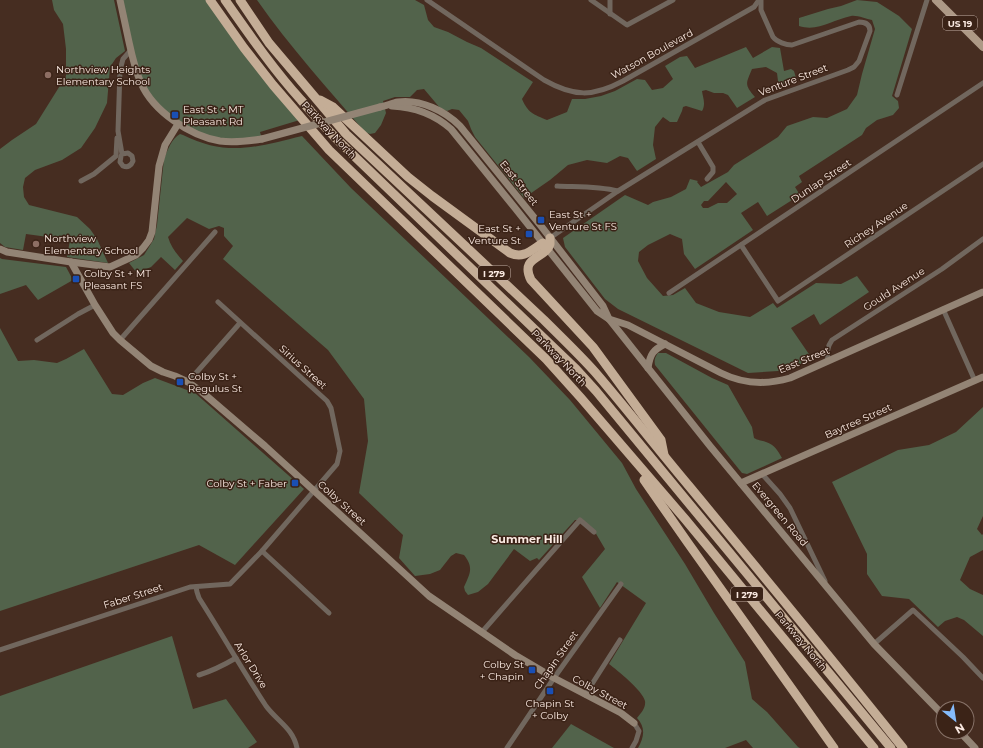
<svg xmlns="http://www.w3.org/2000/svg" width="983" height="748" font-family="Montserrat,sans-serif">
  <style>
    .green { fill: #52634b; fill-rule: evenodd }
    .lines { fill: none; stroke-linecap: round; stroke-linejoin: round }
    .street { stroke: #71675e; stroke-width: 5 }
    .secondary { stroke: #938475; stroke-width: 7 }
    .primary { stroke: #ad9986; stroke-width: 8 }
    .highway { stroke: #c4ad96; stroke-width: 9 }
    .secondary-bridge { stroke: #938475; stroke-width: 7 }
    .education-dot { fill: #8d6e63; stroke: #3b2317; stroke-width: 1.5 }
    .transit-dot { fill: #1a4fb4; stroke: #3b2317; stroke-width: 1.5 }
    .labels { text-anchor: middle; dominant-baseline: central; stroke-width: 3; stroke-linejoin: round; paint-order: stroke }
    .shield { fill: #3b2317; stroke: #c1aea4; stroke-width: 1 }
    .shield-label { font-size: 9px; font-weight: bold; fill: #fae9e1 }
    .street-label { font-size: 10px; fill: #fae9e1; stroke: #3b2317 }
    .poi-label { font-size: 10px; fill: #fae9e1; stroke: #3b2317; text-anchor: start }
    .neighbourhood-label { font-size: 11px; font-weight: bold; fill: #fae9e1; stroke: #3b2317 }
  </style>
  <rect width="100%" height="100%" fill="#462d21"/>
  <g class="green">
    <polygon points="52,0 114,0 125,51 116,58 110,67 107,103 95,128 81,148 62,160 35,170 25,178 23,187 24,197 29,205 77,217 90,229 97,239 108,263 67,257 70,240 26,234 23,250 5,247 0,243 0,149 12,140 36,124 66,76 66,49 63,24 54,10"/>
    <polygon points="120,0 210,0 303,119 260,132 262,139 220,141 173,121 141,85"/>
    <path d="M257 0H415L424 5 428 20 434 27 448 32 467 42 481 48 533 82 522 99C528 113 533 114 547 120L567 112 572 99H585L601 96 615 91 637 79 645 80 652 90 663 88 673 79 665 66 680 57 687 56 695 68 746 47 753 58 772 47 780 48 784 71 791 69 794 71 796 78 793 82 782 85 778 81 777 73 766 67 752 69C746 84 744 84 755 97L737 108 728 95 723 93H714L706 90 702 91C703 98 706 104 702 111L686 106 683 107 682 111 677 122H670L663 117 655 127 653 145 656 159 637 171 628 158 620 156 607 163 587 160 568 165 550 180 524 198 475 137 471 129 468 121 459 110 452 109 447 111 440 108 424 89 417 90 410 97H395L383 101 386 113 381 125 375 133 370 134 365 132C328 89 290 47 257 0Z"/>
    <path d="M857 0 877 2 899 16 912 29 892 96 898 101 899 108 893 115 877 120 866 128 862 135 799 176 802 182 795 187 800 195 767 216 758 202 741 213 753 230 695 269 684 254 682 239 670 234 648 245 639 252 638 261 647 278 663 296 673 295 685 288 696 303 719 312 750 317 773 303 777 308 816 283 841 284 857 276 869 292 820 325 814 314 791 328 813 360 778 371 748 373 618 309 605 299 565 247 563 238 625 195 648 205 653 202 671 197 686 189 690 179 698 181 697 182 701 187 728 172 734 165 778 137 787 126 813 117 827 118 847 109 857 95 862 74 875 29 872 20C866 19 857 15 851 16 832 20 818 32 799 26V18L828 9 841 6ZM726 182 737 194 727 203H718L708 208H703L701 205 704 201H708Z"/>
    <path d="M180 134 183 135C227 157 257 147 302 136L351 188 529 357 570 400 622 463 636 489 685 564 714 613 745 662 752 699 767 712 798 747 800 748H753L746 740 725 748H638C644 737 646 728 637 718 641 713 646 708 645 701 643 691 617 670 609 664L646 603 617 582 600 608 582 577 605 549 595 532 581 520H575L539 560 537 558 530 561 514 549 488 584 478 592 468 595 465 591 464 587C470 573 474 568 464 555L456 553 451 556 440 570 430 574 415 576 399 558 403 535 359 493 368 441 364 399 328 350 223 259 233 246 224 236V228L219 226 209 229 187 218 168 237C171 247 176 253 183 261L175 270 161 257 151 267 137 273 129 263 144 255 154 239 157 225 164 159C167 151 172 138 180 134Z"/>
    <polygon points="0,258 2,259 66,267 73,280 38,300 26,285 0,294"/>
    <polygon points="0,328 18,361 34,360 57,363 66,359 84,349 112,394 123,395 143,383 155,378 195,393 304,489 235,565 199,545 0,611"/>
    <path d="M658 353H666L712 378 728 385 752 427 754 438C759 441 762 440 766 442 775 445 778 451 782 458L747 474 742 473 655 365C654 360 655 357 658 353Z"/>
    <polygon points="983,407 983,516 977,529 982,535 983,534 983,550 970,557 960,580 970,589 983,595 983,636 964,620 957,617 945,621 938,627 909,599 882,596 867,574 867,554 832,482 898,450 929,445 956,432"/>
    <polygon points="172,636 193,709 226,699 257,742 248,748 0,748 0,696"/>
    <polygon points="571,724 614,748 552,748"/>
  </g>
  <g class="lines">
    <g class="street">
      <path d="M427 0 544 80C574 97 593 97 623 81L754 7 759 0"/>
      <polyline points="591,0 627,25 673,0"/>
      <polyline points="610,14 610,0"/>
      <polyline points="897,95 927,0"/>
      <polyline points="698,142 713,167 713,172 707,179"/>
      <path d="M122 154 128 153 132 156 133 161C131 166 128 168 123 166L120 162 121 156 122 154 118 131 120 70 123 59 131 50"/>
      <polyline points="81,181 94,174 116,156 117,138"/>
      <path d="M557 186C577 187 598 186 618 191"/>
      <path d="M550 238 618 191 765 100 848 70 854 67 859 61 870 31C870 24 865 22 859 22L792 45C786 45 777 42 773 37L761 10V0"/>
      <polyline points="741,245 778,301 983,164"/>
      <polyline points="669,293 983,83"/>
      <polyline points="943,309 975,381"/>
      <polyline points="37,340 78,314 95,305"/>
      <polyline points="120,340 215,232"/>
      <path d="M828 361C827 352 827 347 832 340L942 269 983 239"/>
      <polyline points="188,382 240,323"/>
      <polyline points="762,474 780,494 790,508 825,581"/>
      <polyline points="262,551 329,613"/>
      <path d="M196 587 197 592 199 598C222 634 243 671 266 706 277 721 293 728 297 748"/>
      <polyline points="482,632 580,520 594,532"/>
      <polyline points="874,644 913,610 963,657 983,678"/>
      <polyline points="0,650 190,587 230,584 262,551 337,464 340,451 331,408 327,401 218,302"/>
      <path d="M199 675C212 671 224 665 236 658"/>
      <polyline points="585,695 620,640"/>
      <polyline points="507,748 554,678 621,584"/>
      <polyline points="632,748 636,741 639,731 634,723"/>
    </g>
    <g class="secondary">
      <path d="M120 0C123 14 126 28 129 42 132 56 135 70 141 83 153 111 190 136 220 141 234 143 249 141 262 139"/>
      <path d="M392 106C414 107 434 114 451 129L515 208 597 311 609 319 628 325 721 373C743 384 766 385 790 378L983 292"/>
      <path d="M380 107C386 106 392 103 398 102 421 99 445 111 460 126L541 226 603 306 609 319 710 446 874 644 943 715"/>
      <polyline points="0,249 7,252 71,262 110,267 136,255 143,248 149,240 152,232 159,166 165,145 178,124"/>
      <polyline points="71,262 95,305 113,333 120,340 151,366 163,372 175,376 188,382 202,392 265,446 381,552 429,596 515,655 554,678 621,713 634,723"/>
      <path d="M648 368C650 354 653 350 665 344"/>
      <polyline points="741,483 983,377"/>
      <polyline points="960,732 975,748"/>
    </g>
    <polyline class="primary" points="936,0 983,47"/>
    <g class="highway">
      <polyline points="210,0 244,48 273,85 329,150 546,359 581,398 685,519 874,748"/>
      <path d="M225 0C249 34 273 69 301 100 317 119 334 137 352 154L553 347 576 369 596 391 891 748"/>
      <path d="M240 0 269 43 346 134 544 320C561 337 579 354 595 372 627 409 657 448 689 486 761 573 833 660 903 748"/>
      <path d="M320 100 333 107 408 177 432 196 510 253C524 259 531 250 543 243"/>
      <path d="M550 238C550 239 550 243 550 244 546 259 519 256 531 280L593 347 661 440 664 455"/>
      <polyline points="644,480 688,543 834,748"/>
    </g>
    <polyline class="secondary-bridge" points="262,139 380,107"/>
  </g>
  <g class="education-dot">
    <circle cx="48" cy="75" r="4"/>
    <circle cx="36" cy="244" r="4"/>
  </g>
  <g class="transit-dot">
    <rect x="171" y="111" width="8" height="8" rx="2"/>
    <rect x="537" y="216" width="8" height="8" rx="2"/>
    <rect x="525" y="230" width="8" height="8" rx="2"/>
    <rect x="72" y="275" width="8" height="8" rx="2"/>
    <rect x="176" y="378" width="8" height="8" rx="2"/>
    <rect x="291" y="479" width="8" height="8" rx="2"/>
    <rect x="528" y="666" width="8" height="8" rx="2"/>
    <rect x="546" y="687" width="8" height="8" rx="2"/>
  </g>
  <g class="labels">
    <g class="shield">
      <rect x="943" y="16" width="34" height="14" rx="3"/>
      <rect x="478" y="266" width="32" height="14" rx="3"/>
      <rect x="731" y="587" width="32" height="14" rx="3"/>
    </g>
    <g class="shield-label">
      <text x="960" y="23">US 19</text>
      <text x="494" y="273">I 279</text>
      <text x="747" y="594">I 279</text>
    </g>
    <g class="street-label">
      <text transform="translate(652 54) rotate(-29)">Watson Boulevard</text>
      <text transform="translate(793 80) rotate(-21)">Venture Street</text>
      <text transform="translate(329 130) rotate(47)">Parkway North</text>
      <text transform="translate(821 181) rotate(-34)">Dunlap Street</text>
      <text transform="translate(519 183) rotate(51)">East Street</text>
      <text transform="translate(876 225) rotate(-34)">Richey Avenue</text>
      <text transform="translate(894 289) rotate(-33)">Gould Avenue</text>
      <text transform="translate(559 358) rotate(46)">Parkway North</text>
      <text transform="translate(804 360) rotate(-22)">East Street</text>
      <text transform="translate(303 367) rotate(42)">Sirius Street</text>
      <text transform="translate(858 421) rotate(-24)">Baytree Street</text>
      <text transform="translate(342 503) rotate(42)">Colby Street</text>
      <text transform="translate(780 514) rotate(50)">Evergreen Road</text>
      <text transform="translate(133 596) rotate(-18)">Faber Street</text>
      <text transform="translate(801 641) rotate(50)">Parkway North</text>
      <text transform="translate(556 660) rotate(-55)">Chapin Street</text>
      <text transform="translate(251 665) rotate(58)">Arlor Drive</text>
      <text transform="translate(600 692) rotate(28)">Colby Street</text>
    </g>
    <g class="poi-label">
      <text x="56" y="69">Northview Heights<tspan x="56" dy="12">Elementary School</tspan></text>
      <text x="183" y="109">East St + MT<tspan x="183" dy="12">Pleasant Rd</tspan></text>
      <text x="549" y="214">East St +<tspan x="549" dy="12">Venture St FS</tspan></text>
      <text x="521" y="228" text-anchor="end">East St +<tspan x="521" dy="12">Venture St</tspan></text>
      <text x="44" y="238">Northview<tspan x="44" dy="12">Elementary School</tspan></text>
      <text x="84" y="273">Colby St + MT<tspan x="84" dy="12">Pleasant FS</tspan></text>
      <text x="188" y="376">Colby St +<tspan x="188" dy="12">Regulus St</tspan></text>
      <text x="287" y="483" text-anchor="end">Colby St + Faber</text>
      <text x="524" y="664" text-anchor="end">Colby St<tspan x="524" dy="12">+ Chapin</tspan></text>
      <text x="550" y="703" text-anchor="middle">Chapin St<tspan x="550" dy="12">+ Colby</tspan></text>
    </g>
    <g class="neighbourhood-label">
      <text x="527" y="539">Summer Hill</text>
    </g>
  </g>
  <g transform="translate(955 720) rotate(150)"><circle r="19" fill="#3b2317" stroke="#877268"/>
  <path d="M0-3L7 15L0 10L-7 15Z" fill="#85bbfb"/>
  <text y="-6" font-size="11" font-weight="bold" text-anchor="middle" fill="#fae9e1">N</text>
  </g>
</svg>
